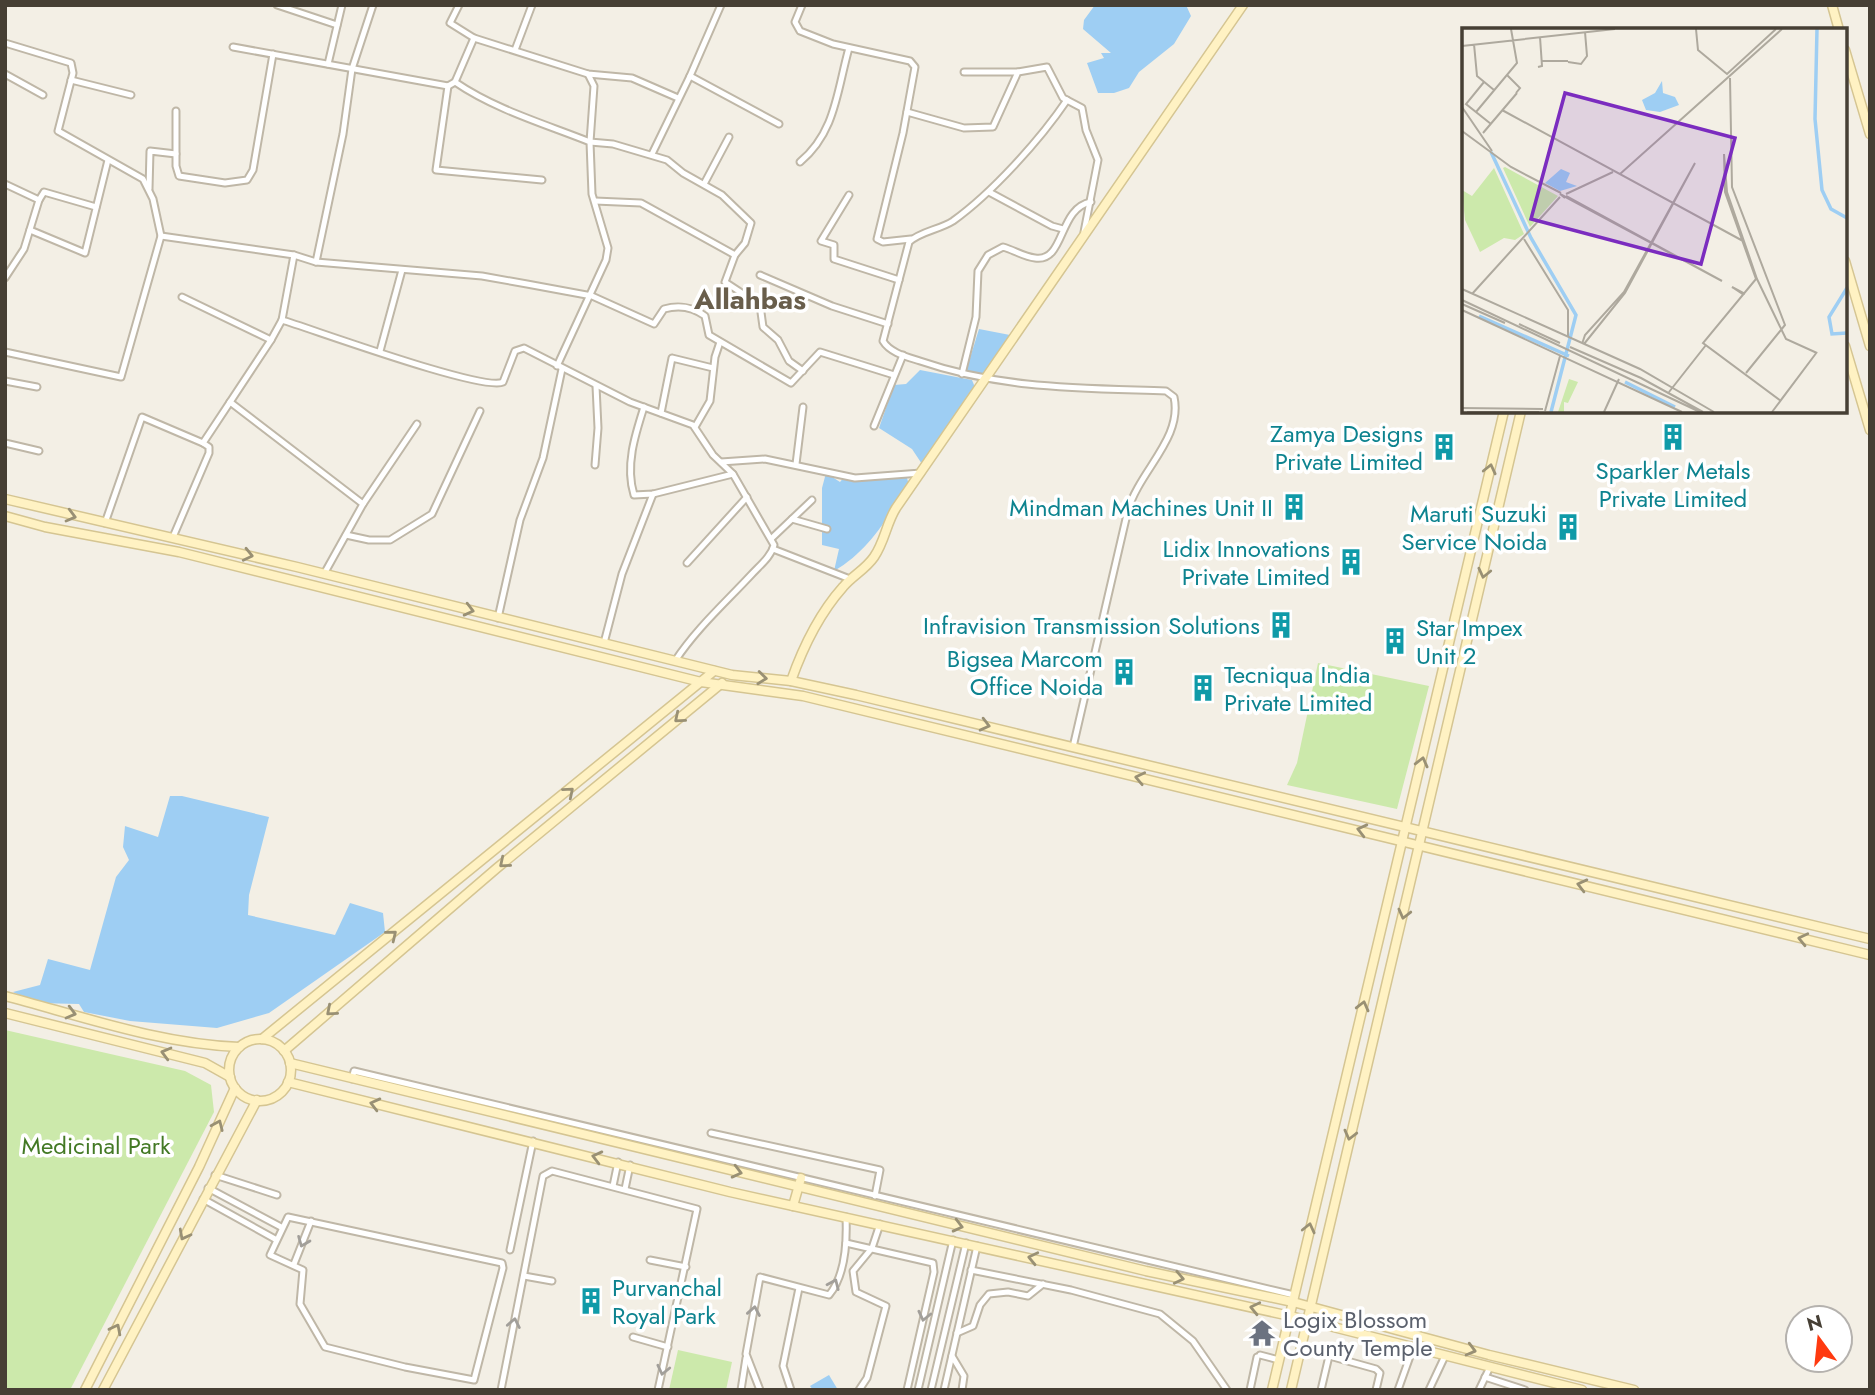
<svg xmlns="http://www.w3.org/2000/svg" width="1875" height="1395" font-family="Jost,sans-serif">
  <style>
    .green { fill: #cce9ab }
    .water { fill: #9ecef3 }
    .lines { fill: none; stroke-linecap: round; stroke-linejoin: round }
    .street-casing { stroke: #bfb7a7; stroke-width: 9 }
    .secondary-casing { stroke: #d5c592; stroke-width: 11 }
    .street { stroke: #fff; stroke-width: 5 }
    .secondary { stroke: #fff2c3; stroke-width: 8 }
    .oneway { stroke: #999074 }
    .oneway2 { stroke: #a29f9a }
    .labels { text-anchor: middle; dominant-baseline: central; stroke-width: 7; stroke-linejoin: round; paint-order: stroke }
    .culture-label { font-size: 24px; fill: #0d838f; stroke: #fff; text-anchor: end }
    .park-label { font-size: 24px; fill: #437925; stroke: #fff }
    .worship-label { font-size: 24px; fill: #5b616d; stroke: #fff; text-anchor: start }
    .quarter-label { font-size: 28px; font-weight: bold; fill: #695e4b; stroke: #fff }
    .inset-river { fill: none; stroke: #9ecef3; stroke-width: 3.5 }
    .inset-road { fill: none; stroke: #aea99e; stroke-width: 2 }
    .view { fill: #7b2cbf; fill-opacity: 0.15; stroke: #7b2cbf; stroke-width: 3.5 }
    .inset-edge { fill: none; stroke: #463f34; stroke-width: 3.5 }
  </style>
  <rect width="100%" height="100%" fill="#f3efe5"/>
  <g class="green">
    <polygon points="1318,663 1429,686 1397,809 1287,785 1297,763"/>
    <polygon points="5,1030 185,1071 211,1085 214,1112 70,1390 5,1390"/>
    <polygon points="678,1350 732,1362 726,1390 669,1390"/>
  </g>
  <g class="water">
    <polygon points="1095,5 1186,5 1191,16 1174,44 1139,72 1129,88 1114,93 1098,93 1087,63 1104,58 1101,53 1111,53 1083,29 1084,20"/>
    <polygon points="979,329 1010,335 984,377 966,371"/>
    <polygon points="920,370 972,380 976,390 922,464 912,449 879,428 894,385 906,384"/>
    <path d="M826 473 840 482 846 475 907 478 909 485C887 518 869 551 834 571L839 549 822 545V488Z"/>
    <polygon points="170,796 182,796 269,817 249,895 248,915 335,935 350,903 383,913 385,932 269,1013 217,1028 130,1021 84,1012 79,1004 35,1003 13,992 40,985 48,959 90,970 116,877 129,860 123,847 125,826 158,837"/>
    <polygon points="829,1375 838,1390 813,1390 810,1386"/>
  </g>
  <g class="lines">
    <defs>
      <g id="street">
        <polyline points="277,5 337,25"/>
        <polyline points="459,5 450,23 474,38 588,74 632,78 678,98"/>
        <polyline points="721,5 690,76 779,124"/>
        <polyline points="802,5 795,22 800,31 833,44 910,61 915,67 903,133 877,239 883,242 911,239"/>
        <polyline points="5,43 71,63 73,73 58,131 143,179 153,199 161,236 121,377 5,352"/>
        <path d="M233 47 448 86 455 82C496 110 545 124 590 142L592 194 608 248 606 260 557 366"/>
        <polyline points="515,50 532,5"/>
        <polyline points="328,64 342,5"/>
        <polyline points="964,72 1018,72"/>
        <polyline points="5,74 43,95"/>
        <polyline points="588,74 594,86 590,142 613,144 667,160 683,173 722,195 751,223 745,243 735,255"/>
        <polyline points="71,80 131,95"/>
        <polyline points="455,82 474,38"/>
        <polyline points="448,86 436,170 542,180"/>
        <path d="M1067 100C1040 140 992 193 953 221 939 230 921 231 909 242L883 341C890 353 908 357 920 361 1001 389 1081 388 1166 391L1174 397C1183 438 1140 470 1128 510L1073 747"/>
        <polyline points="176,111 176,166 179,176 225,183 247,180 253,170 273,54"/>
        <polyline points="907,112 964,128 993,127 1018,72 1047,67 1063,98 1082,108 1086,130 1098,160 1084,232"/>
        <polyline points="652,154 690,76"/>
        <path d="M800 162C836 132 837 90 849 48"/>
        <polyline points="5,184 39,200 24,249 5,278"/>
        <polyline points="704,184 729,137"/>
        <polyline points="149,189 150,151 176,154"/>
        <polyline points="989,192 1052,226 1063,229"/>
        <polyline points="849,195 821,241 834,245 834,259 899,280"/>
        <polyline points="39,200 44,192 96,207"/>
        <polyline points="595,201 641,203 735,255 725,282 760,305 763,327 778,340 789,361 803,371"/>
        <polyline points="30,230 85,253 108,160"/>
        <path d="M161 236 294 255 316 262 482 276 527 284 592 296 654 324 664 309C678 305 693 307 705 316L709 335 791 383 820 352 894 375"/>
        <polyline points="316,262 343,134 352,69 373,5"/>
        <polyline points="760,275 832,306 888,324"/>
        <polyline points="282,320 294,255"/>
        <path d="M271 340 282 320C315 330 484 392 503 382L515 351 524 348 630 402 693 425 713 455 733 474 774 545C771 557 759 566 751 575 725 603 696 629 675 661"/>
        <polyline points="380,351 402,270"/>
        <path d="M962 374 976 317 978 271 988 255 1003 247C1014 250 1024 257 1035 258 1065 263 1058 208 1091 202"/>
        <polyline points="5,381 37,387"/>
        <polyline points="230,402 363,504"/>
        <path d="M644 407C635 435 625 466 634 495L653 494 733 474"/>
        <polyline points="661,413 672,358 713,368"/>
        <polyline points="874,426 903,355"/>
        <polyline points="695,427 710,401 715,357 720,342"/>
        <polyline points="5,443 39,451"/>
        <polyline points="721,462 765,459 855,478 921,473"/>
        <polyline points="796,464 803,407"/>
        <polyline points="595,465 598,428 596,386"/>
        <polyline points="792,519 827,529"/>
        <polyline points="105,523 142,417 203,443"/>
        <polyline points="346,535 369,540 390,540 432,514 480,411"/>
        <polyline points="173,537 209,453 209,447 203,443 271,340 182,297"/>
        <polyline points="772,538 812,500"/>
        <polyline points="773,549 850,579"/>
        <polyline points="687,563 747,497"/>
        <polyline points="324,574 363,504 417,424"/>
        <polyline points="498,618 520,520 543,458 562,369"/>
        <polyline points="604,643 622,574 653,494"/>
        <polyline points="352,1079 354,1071 1294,1295"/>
        <polyline points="711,1133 880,1170 875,1196"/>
        <polyline points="215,1175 277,1195"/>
        <polyline points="613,1186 618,1162"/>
        <polyline points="208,1188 281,1227"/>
        <polyline points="625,1189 630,1165"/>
        <polyline points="203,1199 275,1239"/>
        <polygon points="288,1217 502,1263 503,1268 474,1380 405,1367 325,1347 300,1304 303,1270 270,1255"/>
        <polyline points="846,1243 933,1263 934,1272 907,1390"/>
        <polyline points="510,1250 533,1141"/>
        <polyline points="650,1260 686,1267"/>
        <polyline points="294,1264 311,1221"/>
        <polyline points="971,1270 1071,1290 1160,1314 1193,1341 1227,1390"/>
        <polyline points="524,1276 552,1281"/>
        <polyline points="957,1333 973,1326 980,1305 989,1294 1008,1292 1028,1296 1043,1284"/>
        <polyline points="633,1337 668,1347"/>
        <polyline points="1301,1348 1376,1369 1380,1373 1376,1390"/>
        <polyline points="1260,1355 1279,1360"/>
        <polyline points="952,1356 964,1376 962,1390"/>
        <polyline points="1485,1377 1525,1390"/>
        <polyline points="501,1390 543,1176 552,1171 697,1209 658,1390"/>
        <polyline points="741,1390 746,1358"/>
        <path d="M760 1390 746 1354 760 1277 829 1295C845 1276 847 1241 846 1217"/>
        <polyline points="791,1390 783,1366 799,1288"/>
        <polyline points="859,1390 867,1378 886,1306 856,1292 853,1271 872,1248 880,1224"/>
        <polyline points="918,1390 953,1240"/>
        <polyline points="931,1390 966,1243"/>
        <polyline points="944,1390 977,1246"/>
        <polyline points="1250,1390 1257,1357"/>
        <polyline points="1321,1390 1329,1356"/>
        <polyline points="1398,1390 1413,1348"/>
        <polyline points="1429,1390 1445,1356"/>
        <polyline points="1479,1390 1490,1367"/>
      </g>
      <g id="secondary">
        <polyline points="1832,5 1839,30"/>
        <polyline points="1845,50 1870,134"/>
        <polyline points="1845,261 1870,346"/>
        <polyline points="1845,346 1870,430"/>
        <polyline points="5,499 297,567 732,675 791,681 856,695 1870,939"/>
        <polyline points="5,516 45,527 179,552 701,682 803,696 1870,955"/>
        <path d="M791 681C803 647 819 614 843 587 853 575 865 570 874 557 885 541 886 524 896 508L1243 5"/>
        <path d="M5 996C81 1016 160 1044 239 1047"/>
        <polyline points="5,1013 205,1063 230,1077"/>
        <polyline points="262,1039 714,671"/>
        <circle cx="260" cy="1070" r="31"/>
        <polyline points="284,1051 497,868 722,683"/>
        <polyline points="290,1063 1146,1271 1293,1302 1489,1355 1634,1390"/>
        <polyline points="288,1082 730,1192 1290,1316 1582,1390"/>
        <polyline points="793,1206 801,1178"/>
        <polyline points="85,1390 199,1167 235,1088"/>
        <polyline points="103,1390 257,1100"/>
        <polyline points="1272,1390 1504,411"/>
        <polyline points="1291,1390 1521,411"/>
      </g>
    </defs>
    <use href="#street" class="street-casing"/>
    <use href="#secondary" class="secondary-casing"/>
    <use href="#street" class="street"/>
    <use href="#secondary" class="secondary"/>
  </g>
  <defs><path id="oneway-chevron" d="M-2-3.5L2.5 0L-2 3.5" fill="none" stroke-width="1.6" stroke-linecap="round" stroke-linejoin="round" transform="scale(1.75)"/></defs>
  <g class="oneway">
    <use href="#oneway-chevron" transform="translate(1490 469) rotate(-77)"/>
    <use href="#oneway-chevron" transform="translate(71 516) rotate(15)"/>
    <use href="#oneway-chevron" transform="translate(248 555) rotate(13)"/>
    <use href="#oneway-chevron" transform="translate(1484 573) rotate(103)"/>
    <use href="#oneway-chevron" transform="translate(469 610) rotate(14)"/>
    <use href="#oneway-chevron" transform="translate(762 678) rotate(6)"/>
    <use href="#oneway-chevron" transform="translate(679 718) rotate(140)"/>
    <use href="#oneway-chevron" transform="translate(985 725) rotate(14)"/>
    <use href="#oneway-chevron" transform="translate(1422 762) rotate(-76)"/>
    <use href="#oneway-chevron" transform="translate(1140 778) rotate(-168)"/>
    <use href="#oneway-chevron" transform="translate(569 792) rotate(-40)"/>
    <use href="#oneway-chevron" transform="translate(1362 830) rotate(-166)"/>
    <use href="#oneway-chevron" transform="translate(504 863) rotate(140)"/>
    <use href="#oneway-chevron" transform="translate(1582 885) rotate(-166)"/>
    <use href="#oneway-chevron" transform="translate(1404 914) rotate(104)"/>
    <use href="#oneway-chevron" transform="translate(392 935) rotate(-39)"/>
    <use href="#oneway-chevron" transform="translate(1803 939) rotate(-167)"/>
    <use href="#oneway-chevron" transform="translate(1363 1006) rotate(-76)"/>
    <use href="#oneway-chevron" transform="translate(331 1011) rotate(139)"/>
    <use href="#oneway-chevron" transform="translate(71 1013) rotate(15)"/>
    <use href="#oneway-chevron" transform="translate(166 1053) rotate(-165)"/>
    <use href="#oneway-chevron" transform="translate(375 1104) rotate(-166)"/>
    <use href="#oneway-chevron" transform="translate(218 1125) rotate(-66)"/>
    <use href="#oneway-chevron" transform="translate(1350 1135) rotate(104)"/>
    <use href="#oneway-chevron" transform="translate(597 1157) rotate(-166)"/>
    <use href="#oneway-chevron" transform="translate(737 1172) rotate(14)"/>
    <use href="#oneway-chevron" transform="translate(958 1226) rotate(14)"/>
    <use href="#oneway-chevron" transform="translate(1309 1228) rotate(-77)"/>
    <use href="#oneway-chevron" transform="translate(184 1235) rotate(118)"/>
    <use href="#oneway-chevron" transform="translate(1033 1258) rotate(-167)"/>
    <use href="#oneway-chevron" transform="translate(1179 1278) rotate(12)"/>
    <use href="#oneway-chevron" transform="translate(1255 1308) rotate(-167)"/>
    <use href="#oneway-chevron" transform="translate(116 1329) rotate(-63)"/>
    <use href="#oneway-chevron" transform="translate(1471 1350) rotate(15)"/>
  </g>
  <g class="oneway2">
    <use href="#oneway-chevron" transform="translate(303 1242) rotate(112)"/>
    <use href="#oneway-chevron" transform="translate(834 1284) rotate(-66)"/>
    <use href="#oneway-chevron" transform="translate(754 1311) rotate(-80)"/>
    <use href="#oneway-chevron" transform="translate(924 1316) rotate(103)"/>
    <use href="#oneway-chevron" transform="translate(514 1323) rotate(-79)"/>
    <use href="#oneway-chevron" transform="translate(663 1370) rotate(103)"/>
  </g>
  <defs>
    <symbol id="building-bare" viewBox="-9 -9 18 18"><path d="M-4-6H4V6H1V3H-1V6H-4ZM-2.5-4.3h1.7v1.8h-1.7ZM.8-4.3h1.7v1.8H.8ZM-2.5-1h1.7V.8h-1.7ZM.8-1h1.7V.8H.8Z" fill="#0f9aa8" stroke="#fff" stroke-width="2.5" paint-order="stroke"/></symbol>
    <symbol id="temple-bare" viewBox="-9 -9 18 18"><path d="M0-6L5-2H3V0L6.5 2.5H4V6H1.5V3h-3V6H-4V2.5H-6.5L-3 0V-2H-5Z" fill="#6b7280" stroke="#fff" stroke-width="2.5" paint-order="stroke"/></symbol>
  </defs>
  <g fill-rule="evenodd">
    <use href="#building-bare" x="1654" y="418" width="38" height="38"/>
    <use href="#building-bare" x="1425" y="428" width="38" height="38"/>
    <use href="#building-bare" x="1275" y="488" width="38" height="38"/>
    <use href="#building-bare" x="1549" y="508" width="38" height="38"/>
    <use href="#building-bare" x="1332" y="543" width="38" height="38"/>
    <use href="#building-bare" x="1262" y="606" width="38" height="38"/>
    <use href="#building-bare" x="1376" y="622" width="38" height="38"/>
    <use href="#building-bare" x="1105" y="653" width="38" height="38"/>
    <use href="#building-bare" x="1184" y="669" width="38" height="38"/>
    <use href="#building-bare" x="572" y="1282" width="38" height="38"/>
    <use href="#temple-bare" x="1243" y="1314" width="38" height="38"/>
  </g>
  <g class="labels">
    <g class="culture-label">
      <text x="1423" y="433">Zamya Designs<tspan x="1423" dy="28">Private Limited</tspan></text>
      <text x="1673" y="470" text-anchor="middle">Sparkler Metals<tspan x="1673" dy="28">Private Limited</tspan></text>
      <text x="1273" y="507">Mindman Machines Unit II</text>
      <text x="1547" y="513">Maruti Suzuki<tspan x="1547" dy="28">Service Noida</tspan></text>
      <text x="1330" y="548">Lidix Innovations<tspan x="1330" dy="28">Private Limited</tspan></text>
      <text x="1260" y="625">Infravision Transmission Solutions</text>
      <text x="1416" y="627" text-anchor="start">Star Impex<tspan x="1416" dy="28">Unit 2</tspan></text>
      <text x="1103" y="658">Bigsea Marcom<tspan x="1103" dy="28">Office Noida</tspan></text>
      <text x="1224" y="674" text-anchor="start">Tecniqua India<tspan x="1224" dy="28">Private Limited</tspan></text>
      <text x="612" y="1287" text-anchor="start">Purvanchal<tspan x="612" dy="28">Royal Park</tspan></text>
    </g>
    <g class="park-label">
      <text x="96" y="1145">Medicinal Park</text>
    </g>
    <g class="worship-label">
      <text x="1283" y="1319">Logix Blossom<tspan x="1283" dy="28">County Temple</tspan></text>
    </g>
    <g class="quarter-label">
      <text x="750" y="299">Allahbas</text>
    </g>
  </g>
  <g transform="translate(1462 28)">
    <rect width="385" height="385" fill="#f3efe5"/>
    <path d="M43 139 96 168 68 199 41 140ZM32 140 62 206 53 212 42 210 18 224 3 192 0 162 10 168ZM107 351 116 354 106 375 102 374V384H96Z" fill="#cce9ab"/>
    <path d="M200 53 201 65 213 69 217 77 198 84 184 82 180 72 193 65ZM99 141 108 145 104 154 115 158 98 163 83 155Z" fill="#9ecef3"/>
    <path class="inset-river" d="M355 1 353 91 360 162 369 181 385 190M29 124 69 210 114 287 89 384M385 260 367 289 370 306 385 305M17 288 107 328M163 354 213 379"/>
    <path class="inset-road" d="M234 1 236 22 265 46 314 1M12 16 15 48 32 62M0 18 153 1M80 33H106M106 34 119 36 125 28 123 4M76 39 80 38 78 9M45 47 58 60 54 65M268 50 270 159 323 297 284 345M22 54 4 76 29 96M0 79 30 123M40 82 281 213M14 84 55 35 49 1M0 103 49 139 99 165M21 105 55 65M158 146 320 1M104 166 151 144M103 170 98 166 260 253 104 168M62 211 106 282V308M0 261 178 341 252 384M10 266 98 169M282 267 270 259 283 266M0 272 238 384M0 276 43 295M0 282 220 384M57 296 98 315M120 316 123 307 162 264 233 135 163 265 122 316M108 319 179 350 241 384M207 364 244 317M319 373 241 315 294 251 263 164 262 126 265 164 295 251 324 311 355 325M0 380 81 381M83 383 98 328M5 384H77M142 384 157 351M310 384 355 324"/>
    <path class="view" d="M103 65 273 110 239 236 69 191Z"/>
    <rect width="385" height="385" class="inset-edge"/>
  </g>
  <rect width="1875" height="1395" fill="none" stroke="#463f34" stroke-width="14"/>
  <g transform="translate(1819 1339) rotate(345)"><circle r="33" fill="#ffffff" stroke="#b5b2ae" stroke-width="2"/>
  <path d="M0-5L12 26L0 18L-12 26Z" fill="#ff3a10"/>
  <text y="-10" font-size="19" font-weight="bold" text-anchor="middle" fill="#463f34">N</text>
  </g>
</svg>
